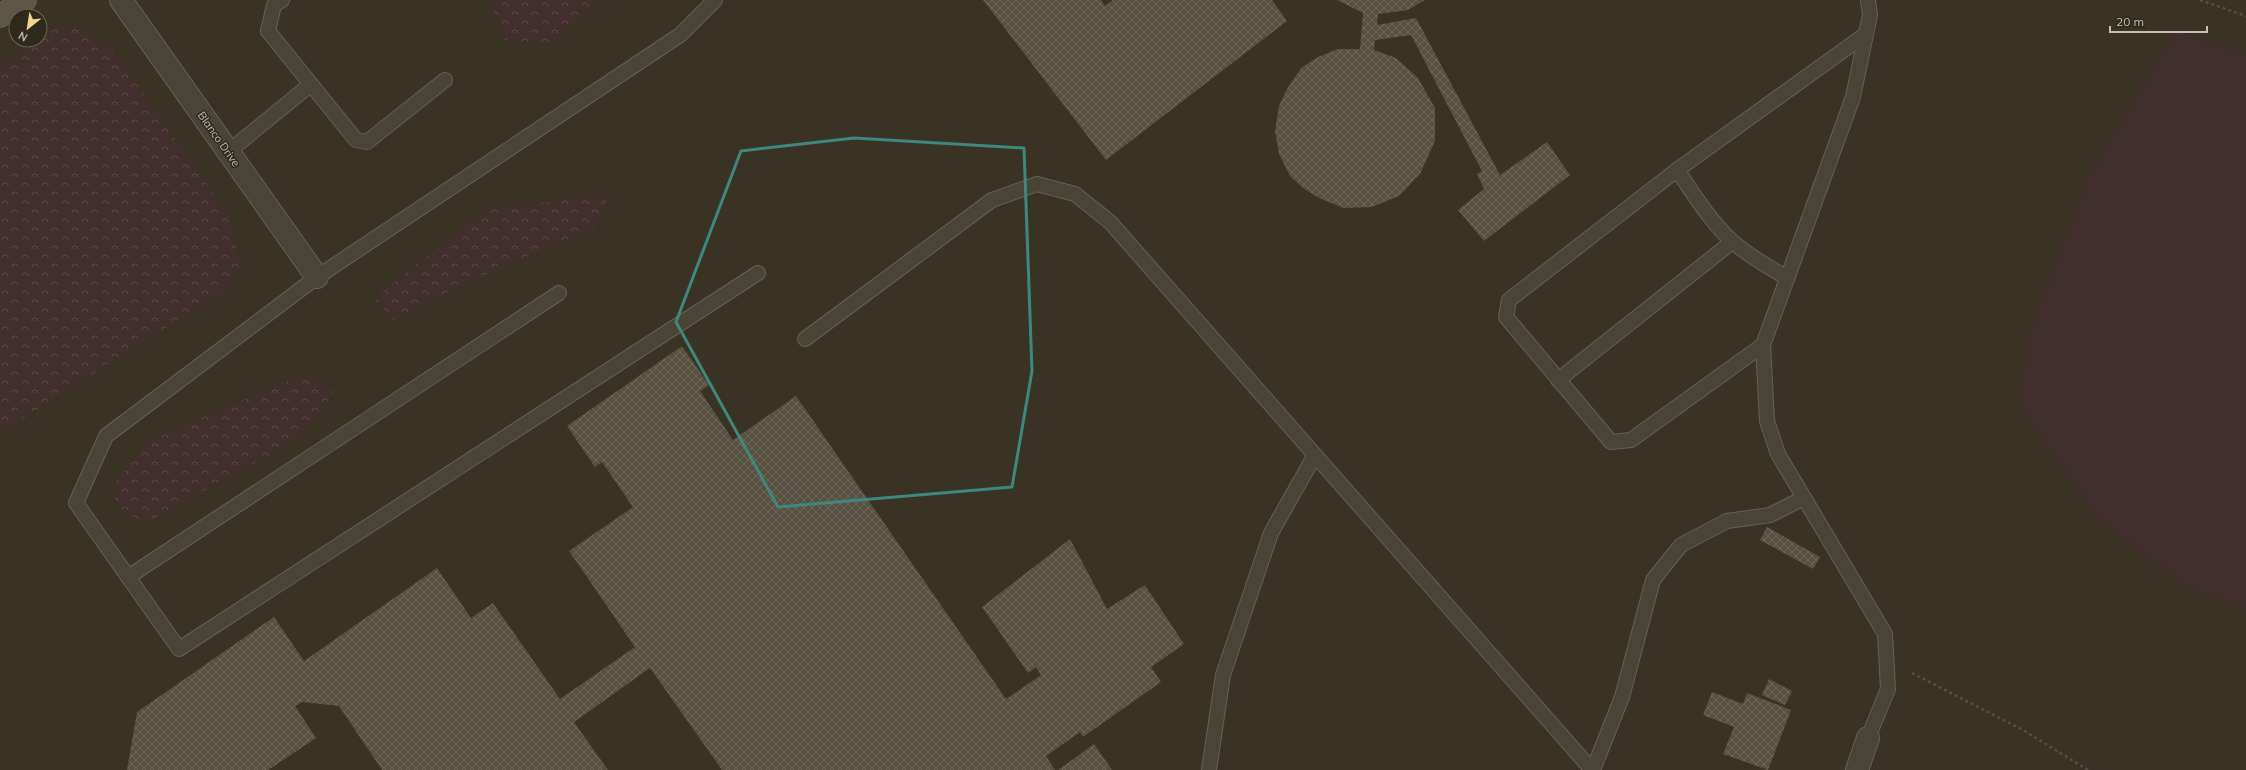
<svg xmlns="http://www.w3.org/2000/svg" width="2246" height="770" font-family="Mulish,sans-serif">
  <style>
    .grass { fill: #422e2c }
    .forest { fill: url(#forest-crowns) }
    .building { fill: url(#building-cross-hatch) }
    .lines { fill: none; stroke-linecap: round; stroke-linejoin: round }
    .service-casing { stroke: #686254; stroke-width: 16 }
    .minor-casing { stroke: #686254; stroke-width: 24 }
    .secondary-casing { stroke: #686254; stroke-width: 24 }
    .path { stroke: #5c4b46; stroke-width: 2.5; stroke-dasharray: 3 3; stroke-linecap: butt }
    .service { stroke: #4a4436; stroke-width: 14 }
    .minor { stroke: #4a4436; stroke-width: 22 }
    .secondary { stroke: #5d5644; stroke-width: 22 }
    .marked { fill: none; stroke: #3d887f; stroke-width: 3; stroke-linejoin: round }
    .labels { text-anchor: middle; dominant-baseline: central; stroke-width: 3; stroke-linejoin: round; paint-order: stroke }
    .street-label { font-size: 11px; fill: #c6c0b1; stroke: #2f291b }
  </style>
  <defs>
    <pattern id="forest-crowns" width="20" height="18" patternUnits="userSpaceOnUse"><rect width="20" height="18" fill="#422e2c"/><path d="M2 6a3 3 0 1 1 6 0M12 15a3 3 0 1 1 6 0" fill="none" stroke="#5c4a48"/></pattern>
    <pattern id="building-cross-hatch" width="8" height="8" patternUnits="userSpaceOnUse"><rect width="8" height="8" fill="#59513f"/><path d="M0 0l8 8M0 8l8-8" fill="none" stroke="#6f6858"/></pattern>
  </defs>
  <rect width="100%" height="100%" fill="#3a3222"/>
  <polygon class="grass" points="2175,29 2246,55 2246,610 2187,588 2096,519 2019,405 2028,335 2088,175"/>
  <g class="forest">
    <polygon points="486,0 602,0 548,44 505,40 499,20"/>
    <polygon points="73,26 113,50 230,217 240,269 229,288 0,433 0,67 55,28"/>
    <polygon points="609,194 597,227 479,277 392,320 375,299 421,260 488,209"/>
    <polygon points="305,374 334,392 300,438 145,523 127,514 115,501 115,483 150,440"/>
  </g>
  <g class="building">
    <polygon points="983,0 1101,0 1105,6 1113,0 1272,0 1287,21 1106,160"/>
    <polygon points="1337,0 1425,0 1408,10 1378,14 1377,25 1416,18 1500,175 1547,142 1570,175 1484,241 1458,210 1484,189 1477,174 1482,171 1411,35 1375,40 1374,50 1396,58 1418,78 1435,108 1435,141 1420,174 1399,196 1372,207 1344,208 1321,199 1303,188 1290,176 1279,154 1275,131 1279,106 1287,89 1301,68 1318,57 1338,49 1360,49 1363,13"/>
    <polygon points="682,346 709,385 700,391 733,440 796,396 1006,699 1041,675 1036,667 1028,673 982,607 1070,539 1107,609 1145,585 1184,644 1151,667 1161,682 1083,737 1080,732 1046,756 1055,770 722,770 650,668 574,722 608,770 382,770 339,706 302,702 295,706 316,738 268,770 127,770 137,712 274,617 304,661 437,568 471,618 493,603 560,699 635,647 569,551 633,507 602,462 595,467 567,426"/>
    <polygon points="1767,527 1820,557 1813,569 1760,540"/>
    <polygon points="1769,679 1792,691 1785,705 1762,695"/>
    <polygon points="1712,692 1743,704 1747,693 1791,710 1768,770 1723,754 1734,727 1703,715"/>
    <polygon points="1094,744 1112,770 1058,770"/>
  </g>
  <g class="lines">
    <defs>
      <g id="service">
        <polyline points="282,0 274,5 268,31 356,140 367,142 445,80"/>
        <polyline points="715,0 680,35 317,277 106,436 76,503 179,649 758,273"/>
        <polyline points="228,152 310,85"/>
        <path d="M1677 170C1694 194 1711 223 1733 242 1750 257 1769 267 1787 278"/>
        <polyline points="805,339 992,200 1037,184 1075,194 1110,222 1592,770"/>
        <polyline points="1763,345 1631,440 1611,442 1506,317 1509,300 1677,170 1866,34"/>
        <polyline points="1558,380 1732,242"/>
        <polyline points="128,577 559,293"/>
        <polyline points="1868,738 1888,689 1885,634 1778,454 1767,421 1763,345 1853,97 1870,15 1868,0"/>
        <polyline points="1209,770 1223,675 1271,533 1315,455"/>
        <polyline points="1593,770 1622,697 1653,580 1681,545 1727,521 1770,515 1804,498"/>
      </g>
      <g id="minor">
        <polyline points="121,0 317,277"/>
        <polyline points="1857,770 1868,738"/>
      </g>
      <polyline id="secondary" points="0,16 25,0"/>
    </defs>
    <use href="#service" class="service-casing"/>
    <use href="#minor" class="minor-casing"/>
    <use href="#secondary" class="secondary-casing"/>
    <g class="path">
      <polyline points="2200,0 2246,16"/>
      <polyline points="1912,673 2023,730 2088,770"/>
    </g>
    <use href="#service" class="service"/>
    <use href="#minor" class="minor"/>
    <use href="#secondary" class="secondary"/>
  </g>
  <path class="marked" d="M854 138 1024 148 1032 371 1012 487 778 507 676 322 741 151Z"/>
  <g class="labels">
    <g class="street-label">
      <text transform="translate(219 139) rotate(55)">Blanco Drive</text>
    </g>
  </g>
  <g transform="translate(28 28) rotate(210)"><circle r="19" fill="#2f291b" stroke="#6b6557"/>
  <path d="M0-3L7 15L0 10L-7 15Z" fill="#f5d587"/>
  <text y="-6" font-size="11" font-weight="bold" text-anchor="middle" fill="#c6c0b1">N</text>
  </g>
  <path d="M2110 26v6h97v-6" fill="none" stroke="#c6c0b1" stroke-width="2"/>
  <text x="2116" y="26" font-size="12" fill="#c6c0b1" stroke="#2f291b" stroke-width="3" paint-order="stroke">20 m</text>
</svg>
